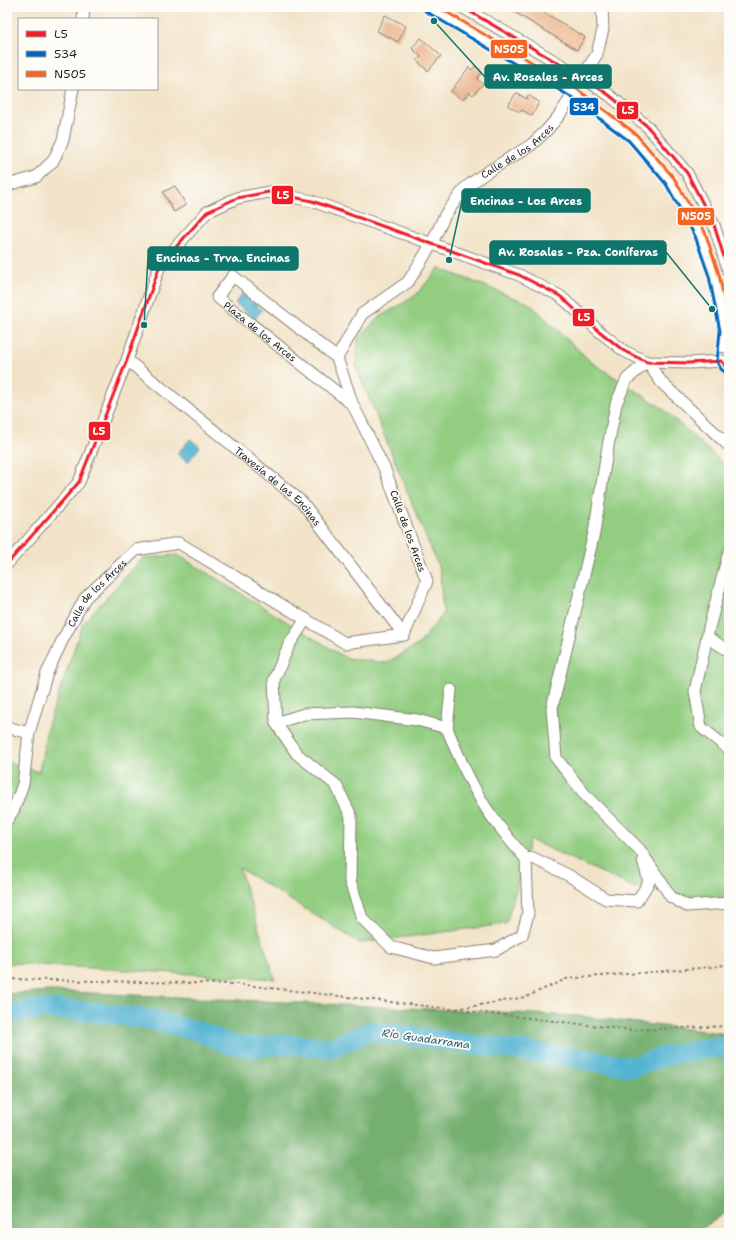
<svg xmlns="http://www.w3.org/2000/svg" width="736" height="1240" font-family="'Shantell Sans',sans-serif">
  <style>
    .green { fill: #92cd81; stroke: #57744e }
    .forest { fill: #75b06f; stroke: #486646 }
    .water { fill: #53b4d1; stroke: #386876 }
    .lines { fill: none; stroke-linecap: round; stroke-linejoin: round }
    .river { stroke: #53b4d1; stroke-width: 20 }
    .building { fill: #ecb792 }
    .minor-casing { stroke: #878072; stroke-width: 13 }
    .path { stroke: #878072; stroke-width: 2; stroke-dasharray: 3 3; stroke-linecap: butt }
    .minor { stroke: #fff; stroke-width: 11 }
    .bus-1-casing { stroke: #fdfcf7; stroke-width: 6 }
    .bus-2-casing { stroke: #fdfcf7; stroke-width: 6 }
    .bus-3-casing { stroke: #fdfcf7; stroke-width: 6 }
    .bus-1 { stroke: #ee1c25; stroke-width: 3 }
    .bus-2 { stroke: #0065bd; stroke-width: 3 }
    .bus-3 { stroke: #f26522; stroke-width: 3 }
    .labels { text-anchor: middle; dominant-baseline: central; stroke-width: 3.5; stroke-linejoin: round; paint-order: stroke }
    .street-label { font-size: 10px; fill: #1c1c1c; stroke: #fdfcf7 }
    .water-label { font-size: 11px; font-style: italic; fill: #35606d; stroke: #fdfcf7 }
    .leader { fill: none; stroke: #0f766e; stroke-width: 1.5 }
    .callout-dot { fill: #0f766e; stroke: #fdfcf7; stroke-width: 1.5 }
    .callout { fill: #0f766e; stroke: #0f766e; stroke-width: 1.5 }
    .callout-label { font-size: 11px; text-anchor: middle; font-weight: bold; fill: #fff }
    .line-badge { stroke: #fdfcf7; stroke-width: 1.5 }
    .badge-label { font-size: 11px; text-anchor: middle; font-weight: bold; fill: #fff }
  </style>
  <rect width="100%" height="100%" fill="#fdfcf7"/>
  <filter id="ink" filterUnits="userSpaceOnUse"><feTurbulence type="fractalNoise" baseFrequency=".025" numOctaves="2"/><feDisplacementMap in="SourceGraphic" scale="8" xChannelSelector="R" yChannelSelector="G"/><feConvolveMatrix kernelMatrix="1 2 1 2 8 2 1 2 1" color-interpolation-filters="sRGB"/></filter>
  <filter id="wash" filterUnits="userSpaceOnUse"><feTurbulence type="fractalNoise" baseFrequency=".012" numOctaves="4" result="noise"/><feDisplacementMap in="SourceGraphic" scale="16" xChannelSelector="R" yChannelSelector="G"/><feGaussianBlur stdDeviation="0.9" result="paint"/><feColorMatrix in="noise" values="0 0 0 0 0 0 0 0 0 0 0 0 0 0 0 0 0 1.4 0 .05"/><feComposite in="paint" operator="in"/></filter>
  <g filter="url(#wash)">
    <rect width="100%" height="100%" fill="#f2e3c8"/>
    <polygon class="green" points="439,268 530,304 591,362 661,407 729,469 729,902 633,887 530,840 506,924 360,943 239,868 275,979 7,963 7,762 39,772 47,728 83,623 143,558 178,555 346,658 386,663 419,644 443,614 440,571 356,367 358,339 378,318 415,296"/>
    <polygon class="forest" points="50,991 579,1016 729,1034 729,1211 695,1233 7,1233 7,994"/>
    <g class="water">
      <polygon points="242,294 262,310 255,319 235,303"/>
      <polygon points="190,439 200,447 188,462 177,454"/>
    </g>
    <g class="lines">
      <polyline class="river" points="7,1013 44,1009 97,1012 153,1020 201,1032 229,1044 255,1047 283,1044 329,1048 371,1031 569,1057 633,1067 665,1056 715,1047 729,1049"/>
    </g>
    <g id="blocks">
      <g class="building">
        <polygon points="506,7 535,7 585,37 577,50"/>
        <polygon points="385,15 406,26 398,42 377,31"/>
        <polygon points="421,38 441,56 428,71 417,61 421,57 412,48"/>
        <polygon points="475,66 482,72 477,79 483,84 473,95 469,92 462,100 451,91 469,67 472,70"/>
        <polygon points="516,93 527,99 528,95 539,102 532,116 522,110 520,112 508,106"/>
        <polygon points="175,186 186,205 174,212 163,192"/>
      </g>
    </g>
  </g>
  <g filter="url(#ink)">
    <use href="#blocks" fill-opacity="0" stroke="#878072" stroke-width="1"/>
    <g class="lines">
      <defs>
        <g id="minor">
          <polyline points="428,7 574,93 632,137 670,181 700,234 714,275 723,316 724,347"/>
          <polyline points="462,7 582,77 609,95 647,126 687,173 714,225 729,273"/>
          <polyline points="729,7 729,8"/>
          <polyline points="83,19 84,7"/>
          <polyline points="582,77 597,54 603,29 602,7"/>
          <polyline points="7,184 11,184 36,177 53,161 63,140 73,89"/>
          <path id="s1" d="M337 358 233 276 217 297 353 405"/>
          <path id="s2" d="M127 360 302 502 404 635"/>
          <polyline points="729,446 662,383 647,362 627,379 616,404 607,452 594,533 552,708 556,758 587,797 640,850 671,897 687,906 729,903"/>
          <polyline points="729,552 709,628 695,691 701,727 726,747 729,747"/>
          <polyline points="7,564 79,482 127,360 160,265 207,212 237,198 269,192 312,201 519,275 560,296 599,331 624,351 647,362 689,363 722,361"/>
          <polyline points="306,619 289,645 274,680 276,723 297,754 336,785 351,816 350,881 362,918 391,947 434,958 496,950 522,935 528,914 526,859 533,858 568,875 606,899 637,901 649,882 643,860"/>
          <polyline points="707,637 729,651"/>
          <path d="M276 723 304 714 353 712 417 720 447 728C458 756 470 783 486 808 498 826 512 843 526 859"/>
          <polyline points="7,727 29,733"/>
          <polyline points="447,728 451,690"/>
          <path id="s3" d="M7 820 14 809 23 784 29 733 47 673 62 641 85 598 136 550 179 543 345 643 404 635 427 581 385 470 353 405 337 358 362 314 408 282 431 245 445 215 465 188 484 174 531 145 546 131 558 117 574 93"/>
        </g>
      </defs>
      <use href="#minor" class="minor-casing"/>
      <g class="path">
        <polyline points="7,979 236,984 631,1030 729,1026"/>
        <polyline points="456,1009 526,997 566,979 711,967 729,964"/>
      </g>
      <use href="#minor" class="minor"/>
      <defs>
        <g id="bus-1">
          <polyline points="462,7 582,77 609,95 647,126 687,173 714,225 729,273"/>
          <polyline points="7,564 79,482 127,360 160,265 207,212 237,198 269,192 312,201 519,275 560,296 599,331 624,351 647,362 689,363 722,361 725,366 729,369"/>
        </g>
        <polyline id="bus-2" points="425,11 571,97 629,141 666,184 695,236 709,276 720,331 717,362 721,369 726,373"/>
        <polyline id="bus-3" points="438,7 577,89 636,134 674,178 705,232 719,274 729,323"/>
      </defs>
      <use href="#bus-1" class="bus-1-casing"/>
      <use href="#bus-2" class="bus-2-casing"/>
      <use href="#bus-3" class="bus-3-casing"/>
      <use href="#bus-1" class="bus-1"/>
      <use href="#bus-2" class="bus-2"/>
      <use href="#bus-3" class="bus-3"/>
    </g>
  </g>
  <g class="labels">
    <g class="street-label">
      <text stroke="none"><textPath href="#s3" startOffset="1185">Calle de los Arces</textPath></text>
      <text stroke="none"><textPath href="#s1" startOffset="214">Plaza de los Arces</textPath></text>
      <text stroke="none"><textPath href="#s2" startOffset="197">Travesía de las Encinas</textPath></text>
      <text transform="translate(408 531) rotate(70)">Calle de los Arces</text>
      <text stroke="none"><textPath href="#s3" startOffset="249">Calle de los Arces</textPath></text>
    </g>
    <g class="water-label">
      <text transform="translate(426 1039) rotate(8)">Río Guadarrama</text>
    </g>
  </g>
  <path class="leader" d="M434 21L485 77M449 260L462 201M712 309L666 252M144 325L148 258"/>
  <g class="callout-dot">
    <circle cx="434" cy="21" r="4"/>
    <circle cx="449" cy="260" r="4"/>
    <circle cx="712" cy="309" r="4"/>
    <circle cx="144" cy="325" r="4"/>
  </g>
  <g class="callout">
    <rect x="485" y="65" width="126" height="23" rx="4"/>
    <rect x="462" y="189" width="128" height="23" rx="4"/>
    <rect x="490" y="241" width="176" height="23" rx="4"/>
    <rect x="148" y="247" width="150" height="23" rx="4"/>
  </g>
  <g class="callout-label">
    <text x="548" y="81">Av. Rosales - Arces</text>
    <text x="526" y="205">Encinas - Los Arces</text>
    <text x="578" y="256">Av. Rosales - Pza. Coníferas</text>
    <text x="223" y="262">Encinas - Trva. Encinas</text>
  </g>
  <g class="line-badge">
    <rect x="490" y="39" width="38" height="20" rx="4" fill="#f26522"/>
    <rect x="569" y="97" width="30" height="19" rx="4" fill="#0065bd"/>
    <rect x="616" y="101" width="23" height="19" rx="4" fill="#ee1c25"/>
    <rect x="271" y="185" width="23" height="20" rx="4" fill="#ee1c25"/>
    <rect x="677" y="207" width="38" height="19" rx="4" fill="#f26522"/>
    <rect x="572" y="308" width="23" height="19" rx="4" fill="#ee1c25"/>
    <rect x="88" y="421" width="23" height="20" rx="4" fill="#ee1c25"/>
  </g>
  <g class="badge-label">
    <text x="509" y="53">N505</text>
    <text x="584" y="111">534</text>
    <text x="628" y="114">L5</text>
    <text x="283" y="199">L5</text>
    <text x="696" y="220">N505</text>
    <text x="584" y="321">L5</text>
    <text x="99" y="435">L5</text>
  </g>
  <rect width="736" height="1240" fill="none" stroke="#fdfcf7" stroke-width="24"/>
  <rect x="18" y="18" width="140" height="72" fill="#fdfcf7" stroke="#a3a29f"/>
  <rect x="26" y="31" width="20" height="6" fill="#ee1c25" stroke="#a3a29f"/>
  <text x="54" y="38" font-size="12" fill="#1c1c1c">L5</text>
  <rect x="26" y="51" width="20" height="6" fill="#0065bd" stroke="#a3a29f"/>
  <text x="54" y="58" font-size="12" fill="#1c1c1c">534</text>
  <rect x="26" y="71" width="20" height="6" fill="#f26522" stroke="#a3a29f"/>
  <text x="54" y="78" font-size="12" fill="#1c1c1c">N505</text>
</svg>
